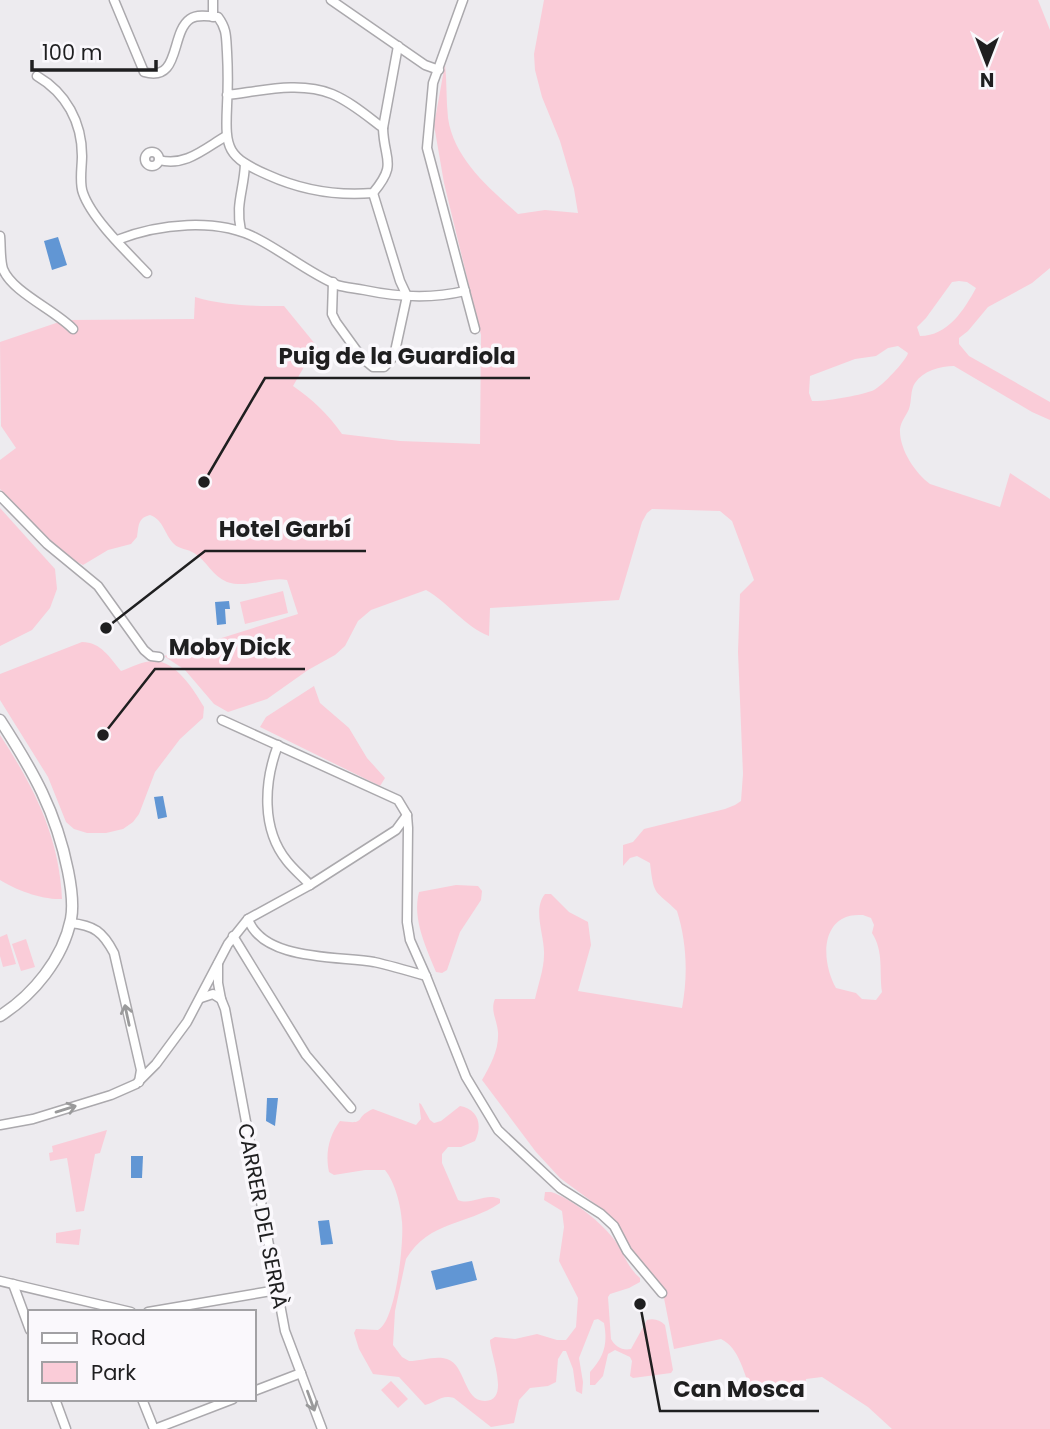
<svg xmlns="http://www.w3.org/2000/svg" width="1050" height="1429" font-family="Poppins,sans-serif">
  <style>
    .green { fill: #faccd8; fill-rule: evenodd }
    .water { fill: #6196d4 }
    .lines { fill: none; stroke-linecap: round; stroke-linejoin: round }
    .minor-casing { stroke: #aba9ad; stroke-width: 11 }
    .tertiary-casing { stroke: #aba9ad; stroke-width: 13 }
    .minor { stroke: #fff; stroke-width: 8 }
    .tertiary { stroke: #fff; stroke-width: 10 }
    .oneway { stroke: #9a9a9b }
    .labels { text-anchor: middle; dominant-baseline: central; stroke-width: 7; stroke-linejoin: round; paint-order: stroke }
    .street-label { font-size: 21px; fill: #1f1f20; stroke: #faf8fc }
    .leader { fill: none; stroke: #1f1f20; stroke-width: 2.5 }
    .callout-dot { fill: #1f1f20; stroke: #faf8fc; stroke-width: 2.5 }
    .callout-label { font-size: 23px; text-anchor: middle; font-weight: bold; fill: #1f1f20; stroke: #faf8fc; stroke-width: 7; stroke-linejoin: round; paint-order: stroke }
  </style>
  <rect width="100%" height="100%" fill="#edebef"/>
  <g class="green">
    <path d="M544 0H1038L1050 30V268L1032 283 988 307 968 331 959 338V344L969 356 1050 402V420L1032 412 954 366C940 366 923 371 915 383 910 390 912 401 909 409 906 416 901 421 900 429 899 449 915 473 930 484L1000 507 1010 473 1050 499V1429H892L868 1407 822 1377 806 1379 804 1393 795 1395 752 1393C744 1375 740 1348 721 1339L674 1349 663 1293 638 1268 613 1226 601 1214 598 1206 560 1178 536 1152 482 1080C491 1064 499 1050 498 1032 497 1020 490 1010 495 999H535C538 985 544 969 544 955 545 936 532 910 545 894H551L569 912 588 922 591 945 578 991 682 1008C688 976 687 943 677 911 655 889 654 898 650 863L637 856 630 858 623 866V845L633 842 644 829 725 809 735 805 741 801 743 774 738 652 740 594 754 580 732 521 720 511 652 509 647 513 642 522 619 600 490 608 489 636C464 626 449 603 426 590L371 610 358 621 345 646 335 655 308 670 267 699 228 712 214 704 185 670 164 656 298 614 287 580C269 576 249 589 227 582 212 576 207 561 194 553 188 549 179 549 174 544 164 534 164 520 150 515 137 518 139 527 137 537L131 544 108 550 83 565C57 552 22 510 0 489V460L16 448 1 426 0 342 62 321 73 333 78 329 70 320 194 319 195 297C226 306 253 306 284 306L320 350 304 367 293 386C313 400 328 414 342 434L400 441 480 444 481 335 444 183 434 125 445 64C447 82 446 100 448 118 454 159 489 188 518 214L545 210 578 213 574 189 560 141 542 97 535 70 534 54ZM959 281 967 282 976 288C964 310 948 336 920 336L917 327 926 318 952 282ZM898 346 908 353C906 361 882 386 874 390 863 395 824 402 812 401L809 393 810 376 855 359 876 356 888 348ZM863 915 871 918 874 925 872 933C884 952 879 970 882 992L876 1000 862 999 856 993 836 988C824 967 819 928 846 917 851 915 858 915 863 915Z"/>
    <polygon points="0,508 55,569 57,589 50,608 32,630 0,646"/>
    <polygon points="283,591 288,613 245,624 240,602"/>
    <path d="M82 642C101 642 110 658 121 671 132 667 143 661 154 661 176 661 194 690 204 707L203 718 180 739 155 772 139 814 133 822 123 829 106 833H87L74 829 66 822 48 777 0 700V674Z"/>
    <polygon points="314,686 320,703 349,728 367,758 385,778 380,786 260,727 266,717"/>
    <path d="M0 735C34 787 59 836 62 899 42 900 16 890 0 880Z"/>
    <path d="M456 885 478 886 482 891 481 900 460 932 447 970 442 973 436 972C426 947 412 919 419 892Z"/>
    <polygon points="7,934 16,964 3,967 0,956 0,937"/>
    <polygon points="26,939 35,967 21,971 12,944"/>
    <path d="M419 1103 421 1104 430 1120 434 1123 441 1121 460 1106C478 1109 483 1125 475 1141L461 1147H448L442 1154V1163L458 1200C472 1206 485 1192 500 1199V1203C466 1226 430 1220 406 1259L395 1311 393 1345 402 1357 409 1361C421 1361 436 1355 447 1359 466 1365 463 1401 485 1401 511 1401 490 1354 490 1340L495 1337 515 1339 537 1334 557 1340H566L576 1327 578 1298 559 1261 564 1227 562 1211 544 1200 545 1192H551C571 1198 604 1224 616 1242 624 1254 628 1268 640 1278V1282L629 1288 610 1294 608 1297 611 1339C615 1346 622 1351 631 1349L647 1320C654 1318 660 1320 665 1325L673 1370 671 1373 633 1378 630 1376 632 1361 630 1357 615 1350 608 1354 603 1376 595 1385H590V1372C604 1357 608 1344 604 1323L598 1319 594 1320 579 1358 583 1382 582 1394 576 1391 573 1369 566 1351H563L558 1359 556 1382 548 1386 530 1388 519 1400 514 1423 491 1427 454 1398C441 1394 437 1402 425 1405L399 1377 373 1374 359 1349 354 1333 356 1329 378 1330C396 1321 404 1242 402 1222 401 1206 395 1182 385 1170H365L334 1175 329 1172C325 1153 329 1136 340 1121 369 1125 352 1118 373 1109L416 1125 421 1119Z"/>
    <polygon points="107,1130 100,1153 95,1154 84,1211 76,1212 67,1158 50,1161 49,1153 53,1152 52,1146"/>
    <polygon points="81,1229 79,1245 56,1243 56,1233"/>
    <polygon points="391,1381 408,1399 398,1408 381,1390"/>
  </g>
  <g class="water">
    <polygon points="58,237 67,265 52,270 44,241"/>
    <polygon points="229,601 230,609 225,609 226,624 217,625 215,602"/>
    <polygon points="163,796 167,817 158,819 154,797"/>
    <polygon points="267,1098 278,1098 275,1126 266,1121"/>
    <polygon points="131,1156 143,1156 142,1178 131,1178"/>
    <polygon points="329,1220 333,1244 321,1245 318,1221"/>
    <polygon points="472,1261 477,1280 436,1290 431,1271"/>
  </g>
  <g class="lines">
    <defs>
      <g id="minor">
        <path d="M114 0 144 72C181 83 170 33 190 19 197 14 209 16 218 17 227 29 226 37 227 52 228 70 228 88 227 106 225 149 227 157 268 175 301 190 337 196 373 193 398 163 384 161 383 128 367 116 351 102 332 94 300 81 261 91 227 95"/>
        <polyline points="213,0 213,17"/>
        <polyline points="331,0 425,65 439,70"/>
        <polyline points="463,0 433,83 427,148 475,329"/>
        <path d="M37 76C66 93 82 122 82 156 82 167 79 183 83 193 92 219 128 253 147 273"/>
        <polyline points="383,128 398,46"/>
        <circle cx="152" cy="159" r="7"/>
        <path d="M159 160C185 167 204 149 226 136"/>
        <path d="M241 231C235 204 244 190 245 164"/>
        <path d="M0 236C1 246 0 259 3 269 12 292 55 310 73 329"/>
        <path d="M117 240C158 224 217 217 258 239 285 253 309 273 337 285 346 288 355 288 364 290 397 297 431 299 465 291"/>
        <polyline points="333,282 332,314 336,322 362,358 373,367 384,367 394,356 407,296 400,281 373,193"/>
        <polyline points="0,496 47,544 98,586 144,650 151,656 159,657"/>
        <polyline points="222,720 398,800 407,815 408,828 407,922 410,940 426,976 466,1077 498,1130 560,1188 601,1214 614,1226 627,1251 662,1293"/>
        <path d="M278 745C264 782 261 829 287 861 294 870 303 877 310 885"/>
        <path d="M248 919C263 961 337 956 374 962 392 966 409 971 426 976"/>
        <path d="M70 923C94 925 103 932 114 953L141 1070 139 1082"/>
        <polyline points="233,936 306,1055 351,1108"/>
        <polyline points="218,964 218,983 221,999"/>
        <polyline points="201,998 213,994 221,999 225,1009 285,1331 322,1429"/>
        <polyline points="0,1125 33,1119 111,1095 136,1084 156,1064 187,1022 228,944 248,919 310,885 396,830 407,815"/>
        <polyline points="0,1281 131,1312"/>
        <polyline points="13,1284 30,1330"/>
        <polyline points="148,1312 277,1290"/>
        <polyline points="254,1391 301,1373"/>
        <polyline points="55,1399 66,1429"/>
        <polyline points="142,1399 154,1429"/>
        <polyline points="155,1429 233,1399"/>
      </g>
      <path id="tertiary" d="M0 720C33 771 56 811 68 871 71 886 74 904 71 919 63 959 33 995 0 1016"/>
    </defs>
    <use href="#minor" class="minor-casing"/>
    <use href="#tertiary" class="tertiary-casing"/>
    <use href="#minor" class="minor"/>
    <use href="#tertiary" class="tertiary"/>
  </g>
  <defs><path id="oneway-shaft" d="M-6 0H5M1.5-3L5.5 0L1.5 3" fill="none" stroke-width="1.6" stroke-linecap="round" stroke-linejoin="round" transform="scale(1.75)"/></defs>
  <g class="oneway">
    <use href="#oneway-shaft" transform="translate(127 1015) rotate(-102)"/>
    <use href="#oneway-shaft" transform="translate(66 1109) rotate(-17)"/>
    <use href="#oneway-shaft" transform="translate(311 1401) rotate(70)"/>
  </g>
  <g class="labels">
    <g class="street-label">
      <text transform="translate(263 1216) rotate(79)">CARRER DEL SERRÀ</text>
    </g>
  </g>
  <path class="leader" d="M204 482L265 378H530M106 628L205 551H366M103 735L155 669H305M640 1304L660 1411H819"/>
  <g class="callout-dot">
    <circle cx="204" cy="482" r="7"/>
    <circle cx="106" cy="628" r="7"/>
    <circle cx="103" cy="735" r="7"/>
    <circle cx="640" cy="1304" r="7"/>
  </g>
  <g class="callout-label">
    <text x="397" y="364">Puig de la Guardiola</text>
    <text x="285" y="537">Hotel Garbí</text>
    <text x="230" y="655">Moby Dick</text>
    <text x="739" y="1397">Can Mosca</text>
  </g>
  <rect x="28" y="1310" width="228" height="91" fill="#faf8fc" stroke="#a2a1a4" stroke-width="2"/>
  <rect x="42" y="1333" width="35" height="10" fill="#ffffff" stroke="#a2a1a4" stroke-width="2"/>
  <text x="91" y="1345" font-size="21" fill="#1f1f20">Road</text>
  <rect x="42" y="1362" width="35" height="21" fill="#faccd8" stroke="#a2a1a4" stroke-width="2"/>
  <text x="91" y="1380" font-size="21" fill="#1f1f20">Park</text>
  <g transform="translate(987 63) rotate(180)" stroke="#faf8fc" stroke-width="5" paint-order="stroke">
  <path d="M0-5L12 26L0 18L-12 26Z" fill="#1f1f20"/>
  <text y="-10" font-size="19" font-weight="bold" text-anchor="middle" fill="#1f1f20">N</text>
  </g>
  <path d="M32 60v10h124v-10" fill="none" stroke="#1f1f20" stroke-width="3.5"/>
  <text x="42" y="60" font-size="21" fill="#1f1f20" stroke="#faf8fc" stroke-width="5" paint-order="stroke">100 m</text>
</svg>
